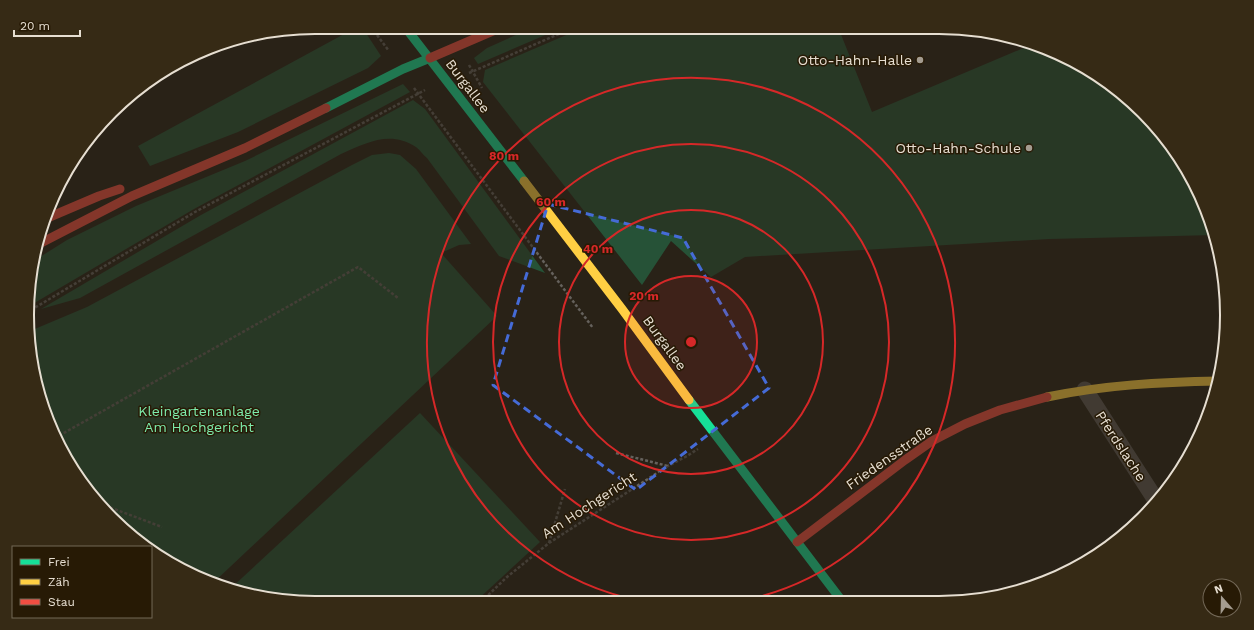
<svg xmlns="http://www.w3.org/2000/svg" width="1254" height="630" font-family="'Work Sans',sans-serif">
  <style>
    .green { fill: #265237 }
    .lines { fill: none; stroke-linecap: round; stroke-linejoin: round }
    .path { stroke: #65615c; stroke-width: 2.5; stroke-dasharray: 3 2; stroke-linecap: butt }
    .street { stroke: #5d5853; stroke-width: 17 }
    .fast { stroke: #16e098; stroke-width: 9 }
    .slow { stroke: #ffcf43; stroke-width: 9 }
    .jam { stroke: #f24e42; stroke-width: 9 }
    .marked { fill: none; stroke: #456bd7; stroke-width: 3; stroke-dasharray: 8 5; stroke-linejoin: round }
    .ring { fill: none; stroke: #d62828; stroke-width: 2 }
    .poi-dot { fill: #a49c90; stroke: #271a05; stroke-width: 1.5 }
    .labels { text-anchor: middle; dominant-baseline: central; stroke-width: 3; stroke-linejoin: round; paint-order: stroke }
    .poi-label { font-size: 14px; fill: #e6ded1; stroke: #271a05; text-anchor: end }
    .street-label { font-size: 14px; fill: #e6ded1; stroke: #271a05 }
    .park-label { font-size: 14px; fill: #7decac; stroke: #271a05 }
    .rim { fill: none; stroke: #e6ded1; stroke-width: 2 }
    .centre { fill: #d62828; stroke: #271a05; stroke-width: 2 }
    .ring-label { font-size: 12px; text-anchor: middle; font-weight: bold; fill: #d62828; stroke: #271a05; stroke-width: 3; stroke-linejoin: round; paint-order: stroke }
  </style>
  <rect width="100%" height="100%" fill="#292217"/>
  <g class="green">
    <polygon points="357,27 362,27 381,56 368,68 238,132 150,166 138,146"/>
    <polygon points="534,27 564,27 478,64 474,58 487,48"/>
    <polygon points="585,27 838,27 872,112 1033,44 1066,57 1072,60 1086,75 1104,86 1116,88 1155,125 1188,171 1212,222 1215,235 1049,239 745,257 711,277 671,241 642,285 483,82 485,70"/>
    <polygon points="403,84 410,92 194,209 31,305 32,262 67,240 136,206 245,161"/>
    <path d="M413 100 425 109 545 273 499 256 427 158C423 155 420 150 416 147 390 130 366 143 341 154L80 298 41 309 201 215Z"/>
    <polygon points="389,153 400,155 416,169 471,244 459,245 441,253 497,316 213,583 188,573 112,519 57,442 29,352 30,331 87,307 352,165 372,155"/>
    <polygon points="420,413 540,542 475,602 296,602 241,593 230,589"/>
  </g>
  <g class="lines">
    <g class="path">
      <polyline points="371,27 389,51"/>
      <polyline points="469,65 482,88"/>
      <polyline points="1082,66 1084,69 1110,84"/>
      <polyline points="469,73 575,27"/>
      <polyline points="414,88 593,328"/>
      <polyline points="31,310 195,212 425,90"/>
      <polyline points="55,438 358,267 398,298"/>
      <polyline points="616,453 668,466"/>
      <polyline points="101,504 162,527"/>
      <polyline points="549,543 565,489"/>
      <polyline points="481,602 507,577 549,543 668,466 687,456 698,449"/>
    </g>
    <polyline class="street" points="1085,390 1157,502"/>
    <g class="fast">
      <polyline points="405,27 524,181"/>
      <polyline points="326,108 403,69 430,58"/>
      <polyline points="689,400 842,601"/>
    </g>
    <g class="slow">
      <polyline points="524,181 622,309 689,400"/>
      <path d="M1047 397C1104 385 1161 382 1219 381"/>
    </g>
    <g class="jam">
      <polyline points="430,58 502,27"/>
      <polyline points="45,219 99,196 120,189"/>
      <polyline points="37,245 132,196 245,148 326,108"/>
      <polyline points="797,542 905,460 932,441 965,424 1000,410 1047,397"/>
    </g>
  </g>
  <path d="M0 0H1254V630H0ZM548 204 683 238 769 388 636 490 493 385Z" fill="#292217" fill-opacity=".55" fill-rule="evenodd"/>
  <path class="marked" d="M548 204 683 238 769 388 636 490 493 385Z"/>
  <circle cx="691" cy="342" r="66" fill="#d62828" fill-opacity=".12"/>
  <g class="ring">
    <circle cx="691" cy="342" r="66"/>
    <circle cx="691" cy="342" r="132"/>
    <circle cx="691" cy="342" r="198"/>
    <path d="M641 601A264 264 0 1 1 741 601"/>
  </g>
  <g class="poi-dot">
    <circle cx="920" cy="60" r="4"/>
    <circle cx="1029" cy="148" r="4"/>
  </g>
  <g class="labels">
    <g class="poi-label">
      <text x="912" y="60">Otto-Hahn-Halle</text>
      <text x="1021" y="148">Otto-Hahn-Schule</text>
    </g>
    <g class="street-label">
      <text transform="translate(468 86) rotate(53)">Burgallee</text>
      <text transform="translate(665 343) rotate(54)">Burgallee</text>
      <text transform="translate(1121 446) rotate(57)">Pferdslache</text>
      <text transform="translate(889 457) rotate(-35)">Friedensstraße</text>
      <text transform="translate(589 505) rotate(-33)">Am Hochgericht</text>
    </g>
    <g class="park-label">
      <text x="199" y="411">Kleingartenanlage<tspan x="199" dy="16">Am Hochgericht</tspan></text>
    </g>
  </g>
  <path d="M0 0H1254V630H0ZM315 34H939A281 281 0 0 1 1220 315V315A281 281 0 0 1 939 596H315A281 281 0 0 1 34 315V315A281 281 0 0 1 315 34Z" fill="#362a15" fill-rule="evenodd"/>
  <path class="rim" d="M315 34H939A281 281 0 0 1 1220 315V315A281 281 0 0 1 939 596H315A281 281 0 0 1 34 315V315A281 281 0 0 1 315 34Z"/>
  <circle cx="691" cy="342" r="6" class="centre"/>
  <g class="ring-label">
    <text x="504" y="160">80 m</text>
    <text x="551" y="206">60 m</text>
    <text x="598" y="253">40 m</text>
    <text x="644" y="300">20 m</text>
  </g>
  <rect x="12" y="546" width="140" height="72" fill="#271a05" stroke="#736857"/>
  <rect x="20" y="559" width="20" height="6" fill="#16e098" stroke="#736857"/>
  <text x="48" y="566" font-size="12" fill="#e6ded1">Frei</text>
  <rect x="20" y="579" width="20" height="6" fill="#ffcf43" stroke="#736857"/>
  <text x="48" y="586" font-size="12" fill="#e6ded1">Zäh</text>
  <rect x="20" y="599" width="20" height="6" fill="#f24e42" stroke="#736857"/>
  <text x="48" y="606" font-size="12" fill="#e6ded1">Stau</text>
  <g transform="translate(1222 598) rotate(340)"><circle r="19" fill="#271a05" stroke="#736857"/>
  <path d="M0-3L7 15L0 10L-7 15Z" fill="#a49c90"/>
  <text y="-6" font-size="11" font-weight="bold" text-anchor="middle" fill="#e6ded1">N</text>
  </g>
  <path d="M14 30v6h66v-6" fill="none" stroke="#e6ded1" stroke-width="2"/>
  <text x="20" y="30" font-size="12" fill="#e6ded1" stroke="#271a05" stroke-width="3" paint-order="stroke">20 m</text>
</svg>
